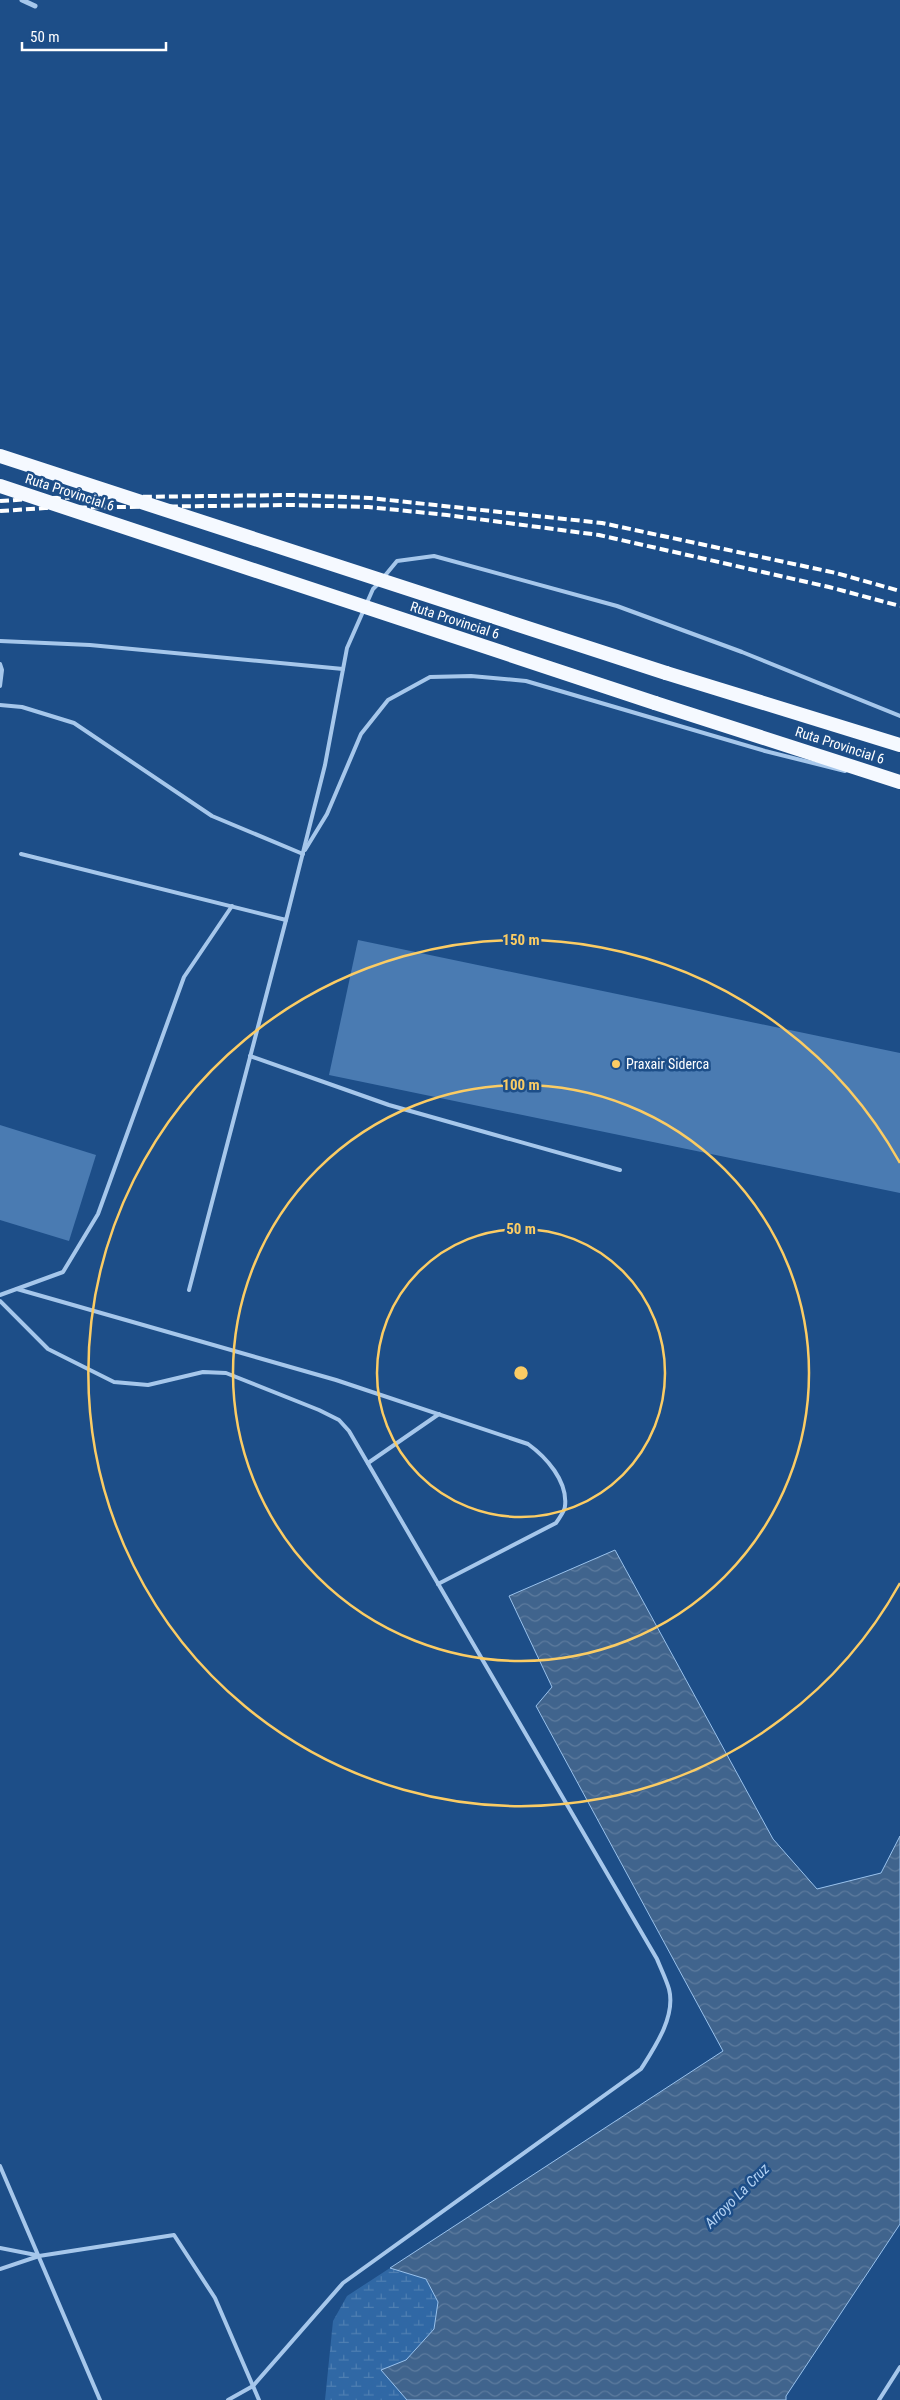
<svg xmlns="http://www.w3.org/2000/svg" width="900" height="2400" font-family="'Roboto Condensed',sans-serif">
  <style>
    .wetland { fill: url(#wetland-marsh) }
    .water { fill: url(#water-waves); stroke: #99c2ed }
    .building { fill: #4a7bb2 }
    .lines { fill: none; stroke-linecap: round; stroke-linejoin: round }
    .service { stroke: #a6c7eb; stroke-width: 4 }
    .minor { stroke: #a6c7eb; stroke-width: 5 }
    .trunk { stroke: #f5f9ff; stroke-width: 14 }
    .rail { stroke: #fff; stroke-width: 4; stroke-dasharray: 9 4; stroke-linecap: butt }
    .trunk-bridge { stroke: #f5f9ff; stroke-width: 14 }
    .ring { fill: none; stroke: #fbcc64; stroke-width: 2.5 }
    .poi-dot { fill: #fbcc64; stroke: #1d4e88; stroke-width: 2 }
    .labels { text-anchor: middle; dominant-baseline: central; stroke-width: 5; stroke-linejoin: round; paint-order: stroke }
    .street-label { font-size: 14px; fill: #fff; stroke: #1d4e88 }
    .poi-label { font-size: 14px; fill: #fff; stroke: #1d4e88; text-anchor: start }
    .water-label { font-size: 15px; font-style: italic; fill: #b2d1f3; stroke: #1d4e88 }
    .centre { fill: #fbcc64; stroke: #1d4e88; stroke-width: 2.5 }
    .ring-label { font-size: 15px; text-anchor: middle; font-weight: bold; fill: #fbcc64; stroke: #1d4e88; stroke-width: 5; stroke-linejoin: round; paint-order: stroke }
  </style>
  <defs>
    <pattern id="wetland-marsh" width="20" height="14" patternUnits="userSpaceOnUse" patternTransform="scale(1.25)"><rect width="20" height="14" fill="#3068a5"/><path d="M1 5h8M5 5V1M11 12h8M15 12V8" fill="none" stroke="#4f7fb2"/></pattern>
    <pattern id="water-waves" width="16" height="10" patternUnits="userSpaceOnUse" patternTransform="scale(1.25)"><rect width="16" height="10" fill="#40648d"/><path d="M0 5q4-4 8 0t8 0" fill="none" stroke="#5d7b9e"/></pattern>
  </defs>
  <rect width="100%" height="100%" fill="#1d4e88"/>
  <polygon class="wetland" points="390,2268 426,2279 438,2302 434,2329 406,2360 382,2370 407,2400 325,2400 333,2321 347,2296"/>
  <polygon class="water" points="615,1550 773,1839 817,1889 881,1873 900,1836 900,2224 786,2396 786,2400 407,2400 381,2370 406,2360 434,2329 438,2302 426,2279 390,2268 723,2051 536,1706 552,1687 509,1596"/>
  <g class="building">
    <polygon points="358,940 900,1053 900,1193 329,1075"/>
    <polygon points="0,1125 96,1155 69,1241 0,1220"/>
  </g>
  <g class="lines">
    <g class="service">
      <polyline points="383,578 397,561 434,556 617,606 742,652 900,716"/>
      <polyline points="0,641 90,645 343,669"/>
      <polyline points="0,664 2,670 0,686"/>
      <polyline points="0,705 22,707 74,723 212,816 303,854"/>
      <polyline points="305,850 327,814 361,734 388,700 430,677 471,676 526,681 765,751 845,771"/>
      <polyline points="21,854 286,920 325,765 347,648 373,589 379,583"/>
      <polyline points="250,1056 389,1105 620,1170"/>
      <path d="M17 1289 336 1380 528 1444C546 1457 568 1481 565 1506 565 1511 559 1518 556 1523L438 1584"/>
      <polyline points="189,1290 286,920"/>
      <polyline points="0,1295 63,1272 98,1214 184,977 232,906"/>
      <path d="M0 1301 48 1349 114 1382 148 1385 203 1372 226 1373 319 1410 339 1420 349 1431 657 1959C661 1969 666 1979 669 1989 676 2016 655 2047 641 2069L343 2283 253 2386 228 2400"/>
      <polyline points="368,1463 439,1414"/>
      <polyline points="0,2166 100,2400"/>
      <polyline points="0,2248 36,2255"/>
      <polyline points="0,2269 39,2256 174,2235 215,2298 259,2400"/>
      <polyline points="879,2400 900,2367"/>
    </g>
    <polyline class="minor" points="22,0 35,6"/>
    <g class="trunk">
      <polyline points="666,673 900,745"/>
      <polyline points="655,703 900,782"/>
    </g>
    <g class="rail">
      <polyline points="0,501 45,498 292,495 370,498 602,523 836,573 900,591"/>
      <polyline points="0,511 45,508 291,505 368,507 447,515 599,535 829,587 900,606"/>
    </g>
    <g class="trunk-bridge">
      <polyline points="0,456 666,673"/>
      <polyline points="0,486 655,703"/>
    </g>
  </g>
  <g class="ring">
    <circle cx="521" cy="1373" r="144"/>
    <circle cx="521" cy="1373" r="288"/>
    <path d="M900 1583A433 433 0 1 1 900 1163"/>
  </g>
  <circle class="poi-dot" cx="616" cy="1064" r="5"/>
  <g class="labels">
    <g class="street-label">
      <text transform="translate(70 492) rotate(18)">Ruta Provincial 6</text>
      <text transform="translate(455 620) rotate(18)">Ruta Provincial 6</text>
      <text transform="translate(840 745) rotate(18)">Ruta Provincial 6</text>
    </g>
    <g class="poi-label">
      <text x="626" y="1064">Praxair Siderca</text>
    </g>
    <g class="water-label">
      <text transform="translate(737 2196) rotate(-45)">Arroyo La Cruz</text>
    </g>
  </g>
  <circle cx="521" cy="1373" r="8" class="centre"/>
  <g class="ring-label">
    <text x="521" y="945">150 m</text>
    <text x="521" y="1090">100 m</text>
    <text x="521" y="1234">50 m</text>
  </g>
  <path d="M22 42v8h144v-8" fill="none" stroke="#ffffff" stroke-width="2.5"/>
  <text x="30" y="42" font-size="15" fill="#ffffff" stroke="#1d4e88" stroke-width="4" paint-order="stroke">50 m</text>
</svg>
